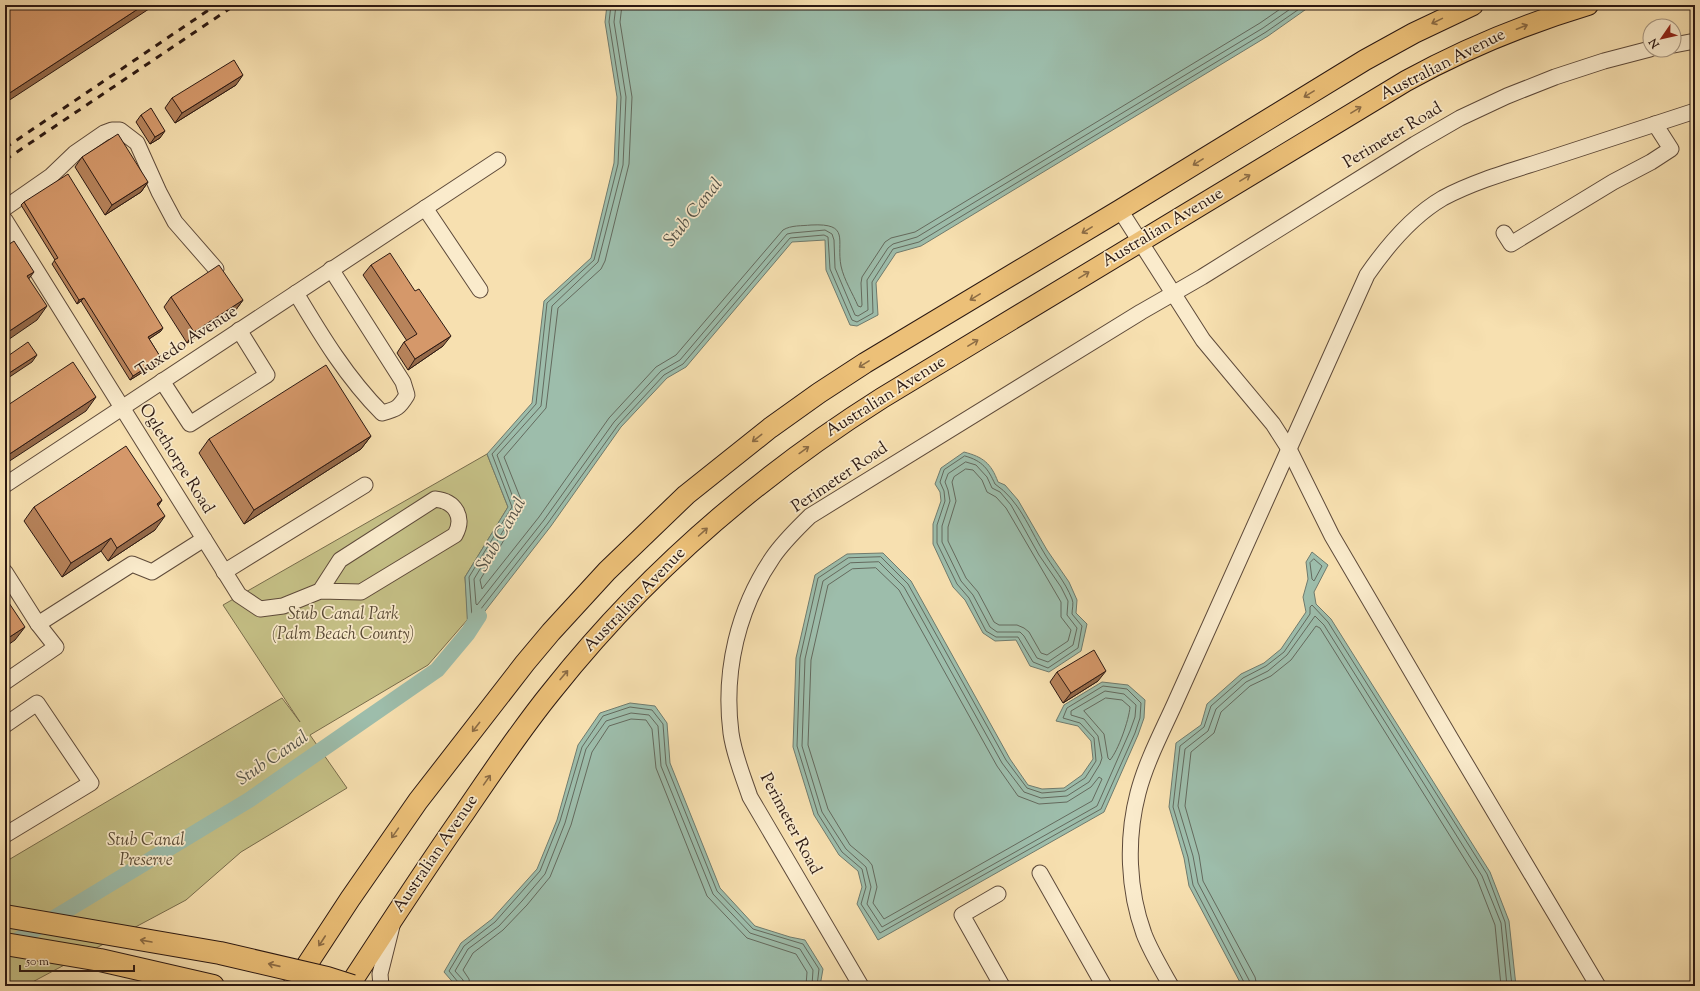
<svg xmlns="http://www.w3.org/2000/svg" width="1700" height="991" font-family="'Sorts Mill Goudy',serif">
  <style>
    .green { fill: #c5c086; stroke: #786c4c }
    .water { fill: #9dbdab; stroke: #6f7b6e }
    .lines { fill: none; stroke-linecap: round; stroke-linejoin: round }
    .shore { stroke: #646a5e; stroke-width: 1 }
    .canal { stroke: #9dbdab; stroke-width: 16 }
    .minor-casing { stroke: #5e4a3a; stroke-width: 17 }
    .major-casing { stroke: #2b1812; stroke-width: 22 }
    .highway-casing { stroke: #2b1812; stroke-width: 24 }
    .minor { stroke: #faebcc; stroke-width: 15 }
    .major { stroke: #ecc078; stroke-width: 20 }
    .highway { stroke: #ecc078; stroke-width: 22 }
    .rail { stroke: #2b1812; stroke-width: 3; stroke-dasharray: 7 7; stroke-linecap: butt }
    .highway-bridge-casing { stroke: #2b1812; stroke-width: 24; stroke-linecap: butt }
    .highway-bridge { stroke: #ecc078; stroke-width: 22 }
    .wall { fill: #b7835b; stroke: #2b1812 }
    .shaded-wall { fill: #956a4a; stroke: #2b1812 }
    .building { fill: #d5986a; stroke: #2b1812 }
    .oneway { stroke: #8c6c45 }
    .labels { text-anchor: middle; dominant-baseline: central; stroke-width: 3.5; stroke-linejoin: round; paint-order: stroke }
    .street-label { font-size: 17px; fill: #2b1812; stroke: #faebcc }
    .park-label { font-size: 17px; font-style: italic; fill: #594a35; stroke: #faebcc }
    .water-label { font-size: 18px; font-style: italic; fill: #535248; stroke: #faebcc }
  </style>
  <rect width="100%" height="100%" fill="#f7e0b0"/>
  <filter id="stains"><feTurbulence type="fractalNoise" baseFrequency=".005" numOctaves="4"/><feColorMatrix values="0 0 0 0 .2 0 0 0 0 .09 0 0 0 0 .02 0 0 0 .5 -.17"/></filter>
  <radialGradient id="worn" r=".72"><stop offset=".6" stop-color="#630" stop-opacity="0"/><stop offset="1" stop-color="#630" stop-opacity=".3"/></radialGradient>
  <polygon class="green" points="487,454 508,507 465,577 468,619 428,665 310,735 347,788 241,852 186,900 25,986 5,986 5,862 282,698 300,722 223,605"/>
  <g class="water">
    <polygon points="607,5 1312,5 1268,36 921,246 896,253 876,283 878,315 857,326 850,325 826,270 825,240 792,242 686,367 667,378 621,427 551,526 468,633 465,577 508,507 487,454 532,403 544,301 591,258 614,163 617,97 605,22"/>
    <path d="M964 452C983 457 991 463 998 482L1005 485 1018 500 1047 550 1069 582 1077 600 1076 613 1087 624 1081 651 1049 672 1030 666 1016 640 995 641 983 633 965 600 953 587 933 544V524L941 501 940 492 935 484 941 468Z"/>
    <polygon points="1312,552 1328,565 1314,592 1316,604 1331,619 1490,872 1509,921 1516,986 1242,986 1189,886 1184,858 1169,807 1176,743 1201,725 1207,704 1241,674 1264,663 1281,649 1306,612 1303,597 1308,579 1306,562"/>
    <polygon points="883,553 911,581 1010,759 1028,785 1042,789 1064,788 1082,775 1093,759 1091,741 1078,726 1056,721 1064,705 1102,682 1128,685 1145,700 1144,718 1138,735 1104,812 878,940 857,904 862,887 858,871 839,855 814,815 793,747 796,658 815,575 847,554"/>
    <polygon points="630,703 655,706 667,723 670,763 720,888 755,926 790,937 805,940 823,969 820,986 456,986 444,972 461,943 492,919 537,869 557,820 578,745 600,713"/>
  </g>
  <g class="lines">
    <g class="shore">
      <polyline points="611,5 609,22 621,97 618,164 594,260 547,303 536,404 492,454 512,507 469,577 472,617 473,619 548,523 618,425 664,375 683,364 790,238 824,235 828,237 830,269 852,320 857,322 873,313 872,282 893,249 919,242 1266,32 1305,5"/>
      <polyline points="616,5 614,22 626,97 623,165 598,262 552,306 541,406 497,455 517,508 474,579 476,604 477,605 544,520 614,422 661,371 680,360 787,234 792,233 825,230 832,234 834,240 835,268 855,315 858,316 868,310 867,280 888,248 893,244 917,237 1263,28 1296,5"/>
      <path d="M622 5 620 22 632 97 629 164 605 261 601 269 558 308 546 408 504 457 522 502V510L480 580 482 589 539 517 609 418 656 367 676 355 783 230C791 225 802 226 811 225 851 223 836 240 841 266 844 280 853 294 858 306L861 307 862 305 861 283 862 277 885 242 891 238 915 232 1260 23 1286 5"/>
      <path d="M965 456C983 461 988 469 995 484 1019 500 1029 528 1043 551 1052 567 1065 581 1072 599 1074 603 1072 609 1072 614L1082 626 1078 648 1048 668 1033 662 1018 637H996L986 631 969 598 957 584 937 543V525L945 501 944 491 940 482 944 470Z"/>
      <polygon points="966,462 976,465 987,477 992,488 1000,492 1011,505 1039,555 1061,587 1068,601 1067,615 1077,628 1073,645 1048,662 1037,658 1024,636 1020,632 997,632 990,627 973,595 961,581 942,542 942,526 950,501 948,490 945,482 948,474"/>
      <polygon points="966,469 973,470 982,480 987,492 996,497 1006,508 1061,602 1061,617 1071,630 1068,641 1047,655 1041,653 1029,632 1024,628 1017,625 999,625 994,622 978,592 966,578 948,541 948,527 956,501 952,482 954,477"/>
      <polygon points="881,557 908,584 1006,760 1027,788 1042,793 1065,791 1085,778 1096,761 1094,738 1080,723 1063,718 1067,708 1103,686 1127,689 1141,703 1140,718 1135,733 1101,809 880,933 861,904 866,887 862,869 842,852 818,814 797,746 800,658 818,578 848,558"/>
      <polygon points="1314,559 1322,566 1314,581 1312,579 1310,563"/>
      <polygon points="879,562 904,587 1002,763 1024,792 1041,798 1067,796 1089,782 1100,764 1102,758 1098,736 1084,719 1071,715 1071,711 1105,691 1124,694 1136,705 1135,717 1130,731 1097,806 882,927 867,904 871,887 866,867 846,849 822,812 802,746 805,659 823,581 850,563"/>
      <polygon points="876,568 899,590 997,766 1018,796 1039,804 1067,802 1091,787 1099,777 1102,779 1092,801 884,919 873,903 877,887 872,865 868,860 850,845 828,809 808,745 811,660 828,585 852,569"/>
      <path d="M1106 698 1122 700 1130 707C1129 720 1118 751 1110 760L1108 758 1104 734 1084 711Z"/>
      <polyline points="459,986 458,982 449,971 464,946 495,922 540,871 560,821 582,747 603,716 630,707 652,710 663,724 666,764 717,891 753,929 803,944 819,969 817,986"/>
      <polyline points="464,986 463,980 455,971 468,949 499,926 522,901 545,874 565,823 586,749 606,721 631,713 649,715 658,726 661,766 713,894 750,933 800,949 813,970 812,986"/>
      <polyline points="470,986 469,979 463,970 473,953 503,930 527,905 550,877 571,825 592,752 609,726 631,719 646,720 652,729 656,768 707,896 747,938 796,954 807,972 806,986"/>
      <polyline points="1246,986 1193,885 1188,857 1173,807 1180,746 1204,727 1211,706 1243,678 1266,666 1284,652 1310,614 1310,607 1312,605 1328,622 1487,874 1505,922 1512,986"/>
      <polyline points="1251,986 1249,980 1198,883 1193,856 1178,806 1185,749 1208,731 1216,709 1246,682 1268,671 1287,655 1315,616 1324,625 1482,876 1501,923 1507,986"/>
      <polyline points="1257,986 1255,977 1203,881 1199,855 1185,806 1191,752 1214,733 1221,712 1250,686 1271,676 1291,660 1316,626 1320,628 1477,879 1495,925 1501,986"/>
    </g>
    <polyline class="canal" points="6,947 249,800 437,670 468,633 479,616"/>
    <defs>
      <g id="minor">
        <polyline points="1674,45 1695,41"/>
        <polyline points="5,208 51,176 75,153 104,133 112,130 120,130 137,143 159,192 175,222 216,269"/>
        <polyline points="425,208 480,290"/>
        <polyline points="1120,210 1203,340 1273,424 1289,449 1332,536 1451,739 1598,986"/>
        <path d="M5 220 239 595 260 609 283 606 320 591 340 560 435 499C455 501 465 517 455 535L361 592 320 591"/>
        <polyline points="1504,233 1511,244 1613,182 1651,162 1671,149 1655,124"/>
        <path d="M296 293C321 335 347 378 382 413 397 409 399 408 407 395L403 382 331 269"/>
        <polyline points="162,381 190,424 267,375 239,330"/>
        <polyline points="5,485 498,160"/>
        <polyline points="5,572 38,624 56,647 5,682"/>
        <polyline points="224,572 365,485"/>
        <polyline points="38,624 132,564 152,572 204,539"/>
        <polyline points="5,725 37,703 91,783 5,835"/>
        <polyline points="1040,873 1104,986"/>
        <polyline points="998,894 962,915 1002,986"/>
        <polyline points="381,986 380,974 392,926"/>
        <path d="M861 986 750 797C743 776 734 755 731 733 723 671 738 608 773 557 784 541 797 529 810 516L1141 312 1202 277 1415 144 1460 118 1507 96 1555 77 1604 61 1650 49"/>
        <path d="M1171 986C1162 970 1151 952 1144 934 1128 890 1126 839 1138 793 1146 762 1162 732 1175 703L1367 275C1387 246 1412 216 1443 198 1475 181 1511 171 1545 160 1595 144 1645 127 1695 111"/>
      </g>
      <g id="major">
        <polyline points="293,986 350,899 418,801 525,663 551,632 607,571 686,495 770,428 819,393 865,363 1120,210 1365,60 1414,33 1473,5"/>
        <path d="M349 986C387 928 425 869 465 812 493 771 521 729 552 691 644 575 757 477 882 398L1406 81C1464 49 1525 24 1588 5"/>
      </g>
      <polyline id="highway" points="5,944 100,960 213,986"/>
    </defs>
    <use href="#minor" class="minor-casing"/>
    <use href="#major" class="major-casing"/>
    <use href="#highway" class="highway-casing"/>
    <use href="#minor" class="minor"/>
    <use href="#major" class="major"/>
    <use href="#highway" class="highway"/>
    <g class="rail">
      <polyline points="5,148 216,5"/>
      <polyline points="5,160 235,5"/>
    </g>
    <defs>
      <polyline id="highway-bridge" points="5,916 220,953 327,978 352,986"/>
    </defs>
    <use href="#highway-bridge" class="highway-bridge-casing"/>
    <use href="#highway-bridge" class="highway-bridge"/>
  </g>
  <g class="wall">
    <polygon points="236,85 175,123 165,108 172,98"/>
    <polygon points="141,115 160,138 150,144 136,122"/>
    <polygon points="82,157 148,182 141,192 105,215 75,167"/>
    <polygon points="24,202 161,331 149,339 161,358 159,362 130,380 81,301 77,304 52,264 55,260 21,205"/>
    <polygon points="371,265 443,346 408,370 397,353 404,342 407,341 363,275"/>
    <polygon points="171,297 243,300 235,311 187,343 164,307"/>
    <polygon points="371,436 361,449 244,524 199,453 209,439"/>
    <polygon points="162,500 158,506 155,530 108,561 101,551 62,577 24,521 34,507"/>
    <polygon points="1057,672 1098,681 1063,703 1050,682"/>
  </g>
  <g class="shaded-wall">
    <polygon points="144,5 155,5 5,103 5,96"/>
    <polygon points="243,75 236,85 175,123 182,113"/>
    <polygon points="165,131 160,138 150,144 155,137"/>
    <polygon points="148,182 141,192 105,215 112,205"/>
    <polygon points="34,272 24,285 27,276"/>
    <polygon points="84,298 81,301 77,304 79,300"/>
    <polygon points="243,300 235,311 187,343 194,332"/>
    <polygon points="47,306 37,320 5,342 5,334"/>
    <polygon points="163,328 161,331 146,341 148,337"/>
    <polygon points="451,336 443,346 408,370 415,359"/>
    <polygon points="37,355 32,362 5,380 5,377 6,375"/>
    <polygon points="161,358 159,362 130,380 133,376"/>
    <polygon points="96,397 86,411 5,464 5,457"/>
    <polygon points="371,436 361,449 244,524 254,510"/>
    <polygon points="162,500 153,514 157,504"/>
    <polygon points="165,516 155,530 108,561 117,548"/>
    <polygon points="111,538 101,551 62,577 71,563"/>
    <polygon points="25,627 15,640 5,647 5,640"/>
    <polygon points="1106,671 1098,681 1063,703 1071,693"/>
  </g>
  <g class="building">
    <polygon points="5,5 144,5 5,96"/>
    <polygon points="234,60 243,75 182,113 172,98"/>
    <polygon points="151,108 165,131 155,137 141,115"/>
    <polygon points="118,134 148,182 112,205 82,157"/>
    <polygon points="68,174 163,328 148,337 161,358 133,376 84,298 79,300 54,260 58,258 24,202"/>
    <polygon points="14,241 34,272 27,276 47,306 5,334 5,247"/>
    <polygon points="390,253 415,291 419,289 451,336 415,359 404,342 417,334 371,265"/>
    <polygon points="219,265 243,300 194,332 171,297"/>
    <polygon points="28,342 37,355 6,375 5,373 5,358"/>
    <polygon points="73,362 96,397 5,457 5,407"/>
    <polygon points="326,365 371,436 254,510 209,439"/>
    <polygon points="126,446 162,500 157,504 165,516 117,548 111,538 71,563 34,507"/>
    <polygon points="5,597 25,627 5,640"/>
    <polygon points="1094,650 1106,671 1071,693 1057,672"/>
  </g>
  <defs><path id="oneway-shaft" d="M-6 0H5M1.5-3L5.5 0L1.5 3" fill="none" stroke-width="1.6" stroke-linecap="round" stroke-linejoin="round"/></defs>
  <g class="oneway">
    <use href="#oneway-shaft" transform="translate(1437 21) rotate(154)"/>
    <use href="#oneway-shaft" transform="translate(1522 27) rotate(-21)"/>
    <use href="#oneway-shaft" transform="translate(1309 94) rotate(149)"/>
    <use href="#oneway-shaft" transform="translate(1356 110) rotate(-31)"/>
    <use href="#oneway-shaft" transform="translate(1198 162) rotate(148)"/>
    <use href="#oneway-shaft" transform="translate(1245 178) rotate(-31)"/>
    <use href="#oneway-shaft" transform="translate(1087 230) rotate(149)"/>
    <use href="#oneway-shaft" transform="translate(1084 275) rotate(-31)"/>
    <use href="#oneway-shaft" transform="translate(975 297) rotate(149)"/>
    <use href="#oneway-shaft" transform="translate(973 343) rotate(-31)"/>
    <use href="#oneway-shaft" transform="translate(864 364) rotate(148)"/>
    <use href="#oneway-shaft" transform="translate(757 438) rotate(142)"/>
    <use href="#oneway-shaft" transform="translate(804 450) rotate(-36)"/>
    <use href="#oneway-shaft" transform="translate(703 532) rotate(-42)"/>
    <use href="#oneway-shaft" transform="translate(564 675) rotate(-50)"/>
    <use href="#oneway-shaft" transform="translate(476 727) rotate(128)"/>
    <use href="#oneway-shaft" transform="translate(487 780) rotate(-55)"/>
    <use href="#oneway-shaft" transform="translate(395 833) rotate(125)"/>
    <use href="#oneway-shaft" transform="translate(146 941) rotate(-170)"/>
    <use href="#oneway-shaft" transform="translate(322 941) rotate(123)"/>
    <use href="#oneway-shaft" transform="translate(274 965) rotate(-167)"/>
  </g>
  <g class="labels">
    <g class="street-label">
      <text transform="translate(1443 65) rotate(-27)">Australian Avenue</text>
      <text transform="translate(1393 136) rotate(-31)">Perimeter Road</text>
      <text transform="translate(1163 228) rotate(-31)">Australian Avenue</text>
      <text transform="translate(187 342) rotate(-33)">Tuxedo Avenue</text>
      <text transform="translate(886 397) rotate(-32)">Australian Avenue</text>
      <text transform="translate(176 459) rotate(58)">Oglethorpe Road</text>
      <text transform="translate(840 478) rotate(-34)">Perimeter Road</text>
      <text transform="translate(635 600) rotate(-46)">Australian Avenue</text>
      <text transform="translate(790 824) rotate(62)">Perimeter Road</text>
      <text transform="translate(436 854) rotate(-56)">Australian Avenue</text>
    </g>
    <g class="park-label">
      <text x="343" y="615">Stub Canal Park<tspan x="343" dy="20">(Palm Beach County)</tspan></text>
      <text x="146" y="841">Stub Canal<tspan x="146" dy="20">Preserve</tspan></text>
    </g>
    <g class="water-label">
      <text transform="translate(694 213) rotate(-51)">Stub Canal</text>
      <text transform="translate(502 535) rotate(-60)">Stub Canal</text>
      <text transform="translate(273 759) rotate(-34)">Stub Canal</text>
    </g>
  </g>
  <rect width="1700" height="991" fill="none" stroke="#f7e0b0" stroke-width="20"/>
  <rect x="6" y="6" width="1688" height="979" fill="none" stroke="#2b1812" stroke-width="2"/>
  <rect x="10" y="10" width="1680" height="971" fill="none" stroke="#2b1812"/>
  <g transform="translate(1662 38) rotate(236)"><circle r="19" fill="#faebcc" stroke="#a79782"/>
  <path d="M0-3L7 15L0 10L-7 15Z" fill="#8f2418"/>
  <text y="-6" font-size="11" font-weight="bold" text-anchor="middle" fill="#2b1812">N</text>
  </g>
  <path d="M20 965v6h114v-6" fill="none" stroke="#2b1812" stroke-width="2"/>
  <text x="26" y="965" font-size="12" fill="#2b1812" stroke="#faebcc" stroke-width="3" paint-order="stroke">50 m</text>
  <rect width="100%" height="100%" filter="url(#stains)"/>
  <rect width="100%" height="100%" fill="url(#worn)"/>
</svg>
